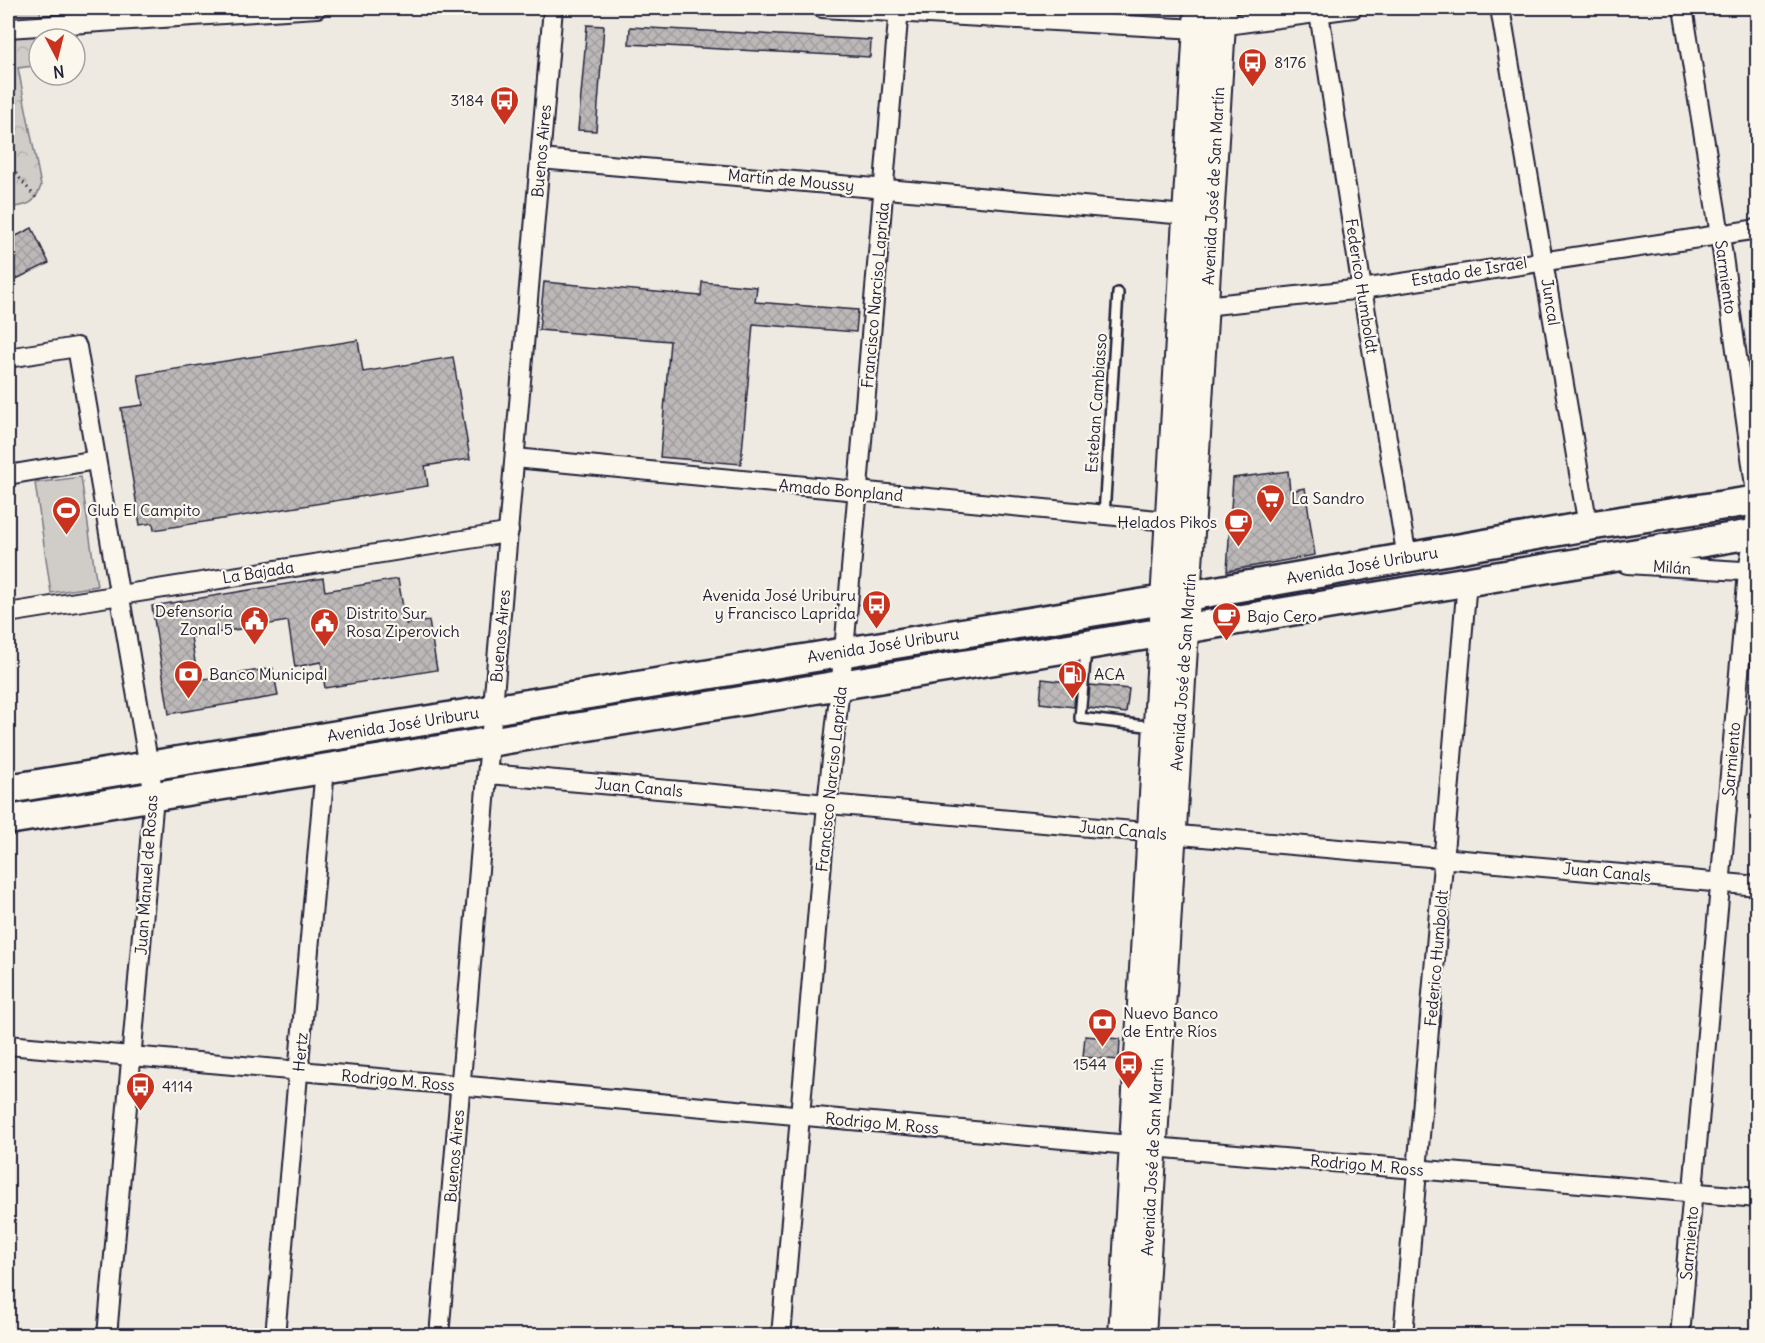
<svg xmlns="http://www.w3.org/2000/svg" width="1765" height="1343" font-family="Delius,sans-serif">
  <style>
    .grass { fill: url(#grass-tufts); stroke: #797882; stroke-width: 1.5 }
    .park { fill: url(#park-crowns); stroke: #797882; stroke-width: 1.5 }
    .garden { fill: #d0cdc9; stroke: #797882; stroke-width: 1.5 }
    .building { fill: url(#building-cross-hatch); stroke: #22223b; stroke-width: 1.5 }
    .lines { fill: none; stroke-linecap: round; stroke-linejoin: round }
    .service-casing { stroke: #22223b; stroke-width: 14 }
    .minor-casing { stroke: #22223b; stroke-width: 22 }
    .secondary-casing { stroke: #22223b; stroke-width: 30 }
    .primary-casing { stroke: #22223b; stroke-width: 33 }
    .path { stroke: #22223b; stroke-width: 3; stroke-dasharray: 1.5 4.5; stroke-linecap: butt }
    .service { stroke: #fbf7ec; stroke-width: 9 }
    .minor { stroke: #fbf7ec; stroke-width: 18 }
    .secondary { stroke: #fbf7ec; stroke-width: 26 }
    .primary { stroke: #fbf7ec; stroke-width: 28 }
    .labels { text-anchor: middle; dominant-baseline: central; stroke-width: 4.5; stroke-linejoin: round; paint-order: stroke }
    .poi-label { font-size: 16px; fill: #22223b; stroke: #fbf7ec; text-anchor: start }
    .street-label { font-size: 16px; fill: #22223b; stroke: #fbf7ec }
  </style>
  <defs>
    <pattern id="grass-tufts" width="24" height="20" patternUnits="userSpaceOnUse" patternTransform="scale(1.5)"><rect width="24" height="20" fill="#d0cdc9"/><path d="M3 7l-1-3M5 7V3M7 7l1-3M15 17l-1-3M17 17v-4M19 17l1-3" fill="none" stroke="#b2b0ae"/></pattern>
    <pattern id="park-crowns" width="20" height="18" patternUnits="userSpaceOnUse" patternTransform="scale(1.5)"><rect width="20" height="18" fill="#d0cdc9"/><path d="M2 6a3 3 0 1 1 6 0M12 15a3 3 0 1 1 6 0" fill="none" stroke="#b2b0ae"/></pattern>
    <pattern id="building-cross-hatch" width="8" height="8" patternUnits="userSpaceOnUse" patternTransform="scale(1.5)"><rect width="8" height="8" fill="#bcb8b8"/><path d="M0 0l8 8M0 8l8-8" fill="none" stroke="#a19e9f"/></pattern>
  </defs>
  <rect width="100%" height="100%" fill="#eeeae2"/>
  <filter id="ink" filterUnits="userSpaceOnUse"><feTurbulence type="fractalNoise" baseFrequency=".0167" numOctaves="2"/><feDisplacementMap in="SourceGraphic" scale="12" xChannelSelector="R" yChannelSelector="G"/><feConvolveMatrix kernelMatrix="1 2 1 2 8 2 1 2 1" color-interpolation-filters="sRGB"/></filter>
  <g filter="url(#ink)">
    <g class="grass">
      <polygon points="1142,618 1142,624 856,671 857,660"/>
      <polygon points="822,667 823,674 513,727 511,722 515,716"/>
      <polygon points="462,726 464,733 166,782 164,776"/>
    </g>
    <path class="park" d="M8 8H39L47 39H39V60L33 66 18 68 41 186C34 206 27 205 8 208Z"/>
    <polygon class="garden" points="81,477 97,586 51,593 35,483"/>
    <g class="building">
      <polygon points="587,25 604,26 596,131 578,130"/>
      <polygon points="630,27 871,40 870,57 629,44"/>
      <polygon points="32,228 49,263 8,283 8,240"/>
      <polygon points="544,282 701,296 702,282 757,287 755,302 858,310 856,332 753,324 741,464 660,457 670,341 539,330"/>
      <polygon points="358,340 363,372 453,357 470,459 425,466 428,486 154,530 153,523 140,525 121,408 143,405 138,375"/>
      <polygon points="1288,471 1290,491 1305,488 1315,555 1227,571 1233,478"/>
      <polygon points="323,578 325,591 398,579 406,624 429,621 437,670 325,688 321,662 295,667 288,621 191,637 198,680 273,668 278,696 169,714 152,606"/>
      <polygon points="1042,679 1076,683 1074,707 1040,703"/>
      <polygon points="1090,685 1129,689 1126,713 1088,708"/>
      <polygon points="1085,1036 1120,1039 1119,1060 1083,1057"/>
    </g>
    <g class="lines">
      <defs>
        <g id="service">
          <polyline points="1104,515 1118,293"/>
          <polyline points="1086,650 1080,718 1154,727"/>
        </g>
        <g id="minor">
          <polyline points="822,8 1197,29 1353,8"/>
          <polyline points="1500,8 1588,526"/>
          <polyline points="1319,13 1362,289 1407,558"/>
          <polyline points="8,28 317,8"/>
          <polyline points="540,159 1186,215"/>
          <polyline points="1195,307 1362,289 1758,229"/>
          <polyline points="8,358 77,347 154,796 107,1336"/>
          <polyline points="515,458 1168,521"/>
          <polyline points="8,475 96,460"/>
          <polyline points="1627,564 1758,572"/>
          <polyline points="8,613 500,534 509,531"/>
          <polyline points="488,774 1758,886"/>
          <polyline points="8,1045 1153,1147 1758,1198"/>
          <polyline points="275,1336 325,768"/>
          <polyline points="439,1336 553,8"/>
          <polyline points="781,1336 827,804 844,651 899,8"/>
          <polyline points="1403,1336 1467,581"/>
          <polyline points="1680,1336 1748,572 1754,533 1757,500 1720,235 1683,8"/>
        </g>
        <g id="secondary">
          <polyline points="1122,1336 1198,8"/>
          <polyline points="1142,1336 1223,8"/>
        </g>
        <g id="primary">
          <polyline points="8,789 1164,600 1588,526 1758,500"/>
          <polyline points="8,820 1087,645 1758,533"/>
        </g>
      </defs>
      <use href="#service" class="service-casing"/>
      <use href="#minor" class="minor-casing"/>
      <use href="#secondary" class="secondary-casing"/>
      <use href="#primary" class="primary-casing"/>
      <polyline class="path" points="8,164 36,198"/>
      <use href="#service" class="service"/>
      <use href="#minor" class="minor"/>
      <use href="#secondary" class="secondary"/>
      <use href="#primary" class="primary"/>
    </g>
  </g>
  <defs>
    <symbol id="bus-pin" viewBox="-11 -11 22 30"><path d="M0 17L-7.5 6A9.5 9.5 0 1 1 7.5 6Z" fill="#c8321e" stroke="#fbf7ec"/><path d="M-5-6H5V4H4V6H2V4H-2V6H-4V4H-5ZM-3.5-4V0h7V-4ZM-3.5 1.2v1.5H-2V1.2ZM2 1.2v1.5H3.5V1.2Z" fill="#fff"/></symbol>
    <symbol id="supermarket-pin" viewBox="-11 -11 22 30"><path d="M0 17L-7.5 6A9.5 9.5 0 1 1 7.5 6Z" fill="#c8321e" stroke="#fbf7ec"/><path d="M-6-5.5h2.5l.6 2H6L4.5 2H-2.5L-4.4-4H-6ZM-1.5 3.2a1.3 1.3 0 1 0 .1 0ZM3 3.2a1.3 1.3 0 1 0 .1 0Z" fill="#fff"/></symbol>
    <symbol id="stadium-pin" viewBox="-11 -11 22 30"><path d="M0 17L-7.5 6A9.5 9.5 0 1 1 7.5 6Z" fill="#c8321e" stroke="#fbf7ec"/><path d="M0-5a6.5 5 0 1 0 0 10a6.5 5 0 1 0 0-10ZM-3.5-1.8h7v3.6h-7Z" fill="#fff"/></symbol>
    <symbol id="cafe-pin" viewBox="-11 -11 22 30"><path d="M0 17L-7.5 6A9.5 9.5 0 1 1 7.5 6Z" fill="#c8321e" stroke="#fbf7ec"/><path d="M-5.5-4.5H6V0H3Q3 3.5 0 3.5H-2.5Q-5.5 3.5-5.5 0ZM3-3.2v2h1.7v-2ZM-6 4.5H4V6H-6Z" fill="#fff"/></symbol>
    <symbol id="civic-pin" viewBox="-11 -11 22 30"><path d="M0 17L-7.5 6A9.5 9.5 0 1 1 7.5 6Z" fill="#c8321e" stroke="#fbf7ec"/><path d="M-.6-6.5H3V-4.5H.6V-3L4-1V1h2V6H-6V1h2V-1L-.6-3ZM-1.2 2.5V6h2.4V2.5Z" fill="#fff"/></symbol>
    <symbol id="bank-pin" viewBox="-11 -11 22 30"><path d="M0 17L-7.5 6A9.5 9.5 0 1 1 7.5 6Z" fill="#c8321e" stroke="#fbf7ec"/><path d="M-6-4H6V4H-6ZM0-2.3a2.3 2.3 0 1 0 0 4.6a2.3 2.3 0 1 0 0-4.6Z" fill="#fff"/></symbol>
    <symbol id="fuel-pin" viewBox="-11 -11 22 30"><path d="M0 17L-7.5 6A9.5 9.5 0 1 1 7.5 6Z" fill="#c8321e" stroke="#fbf7ec"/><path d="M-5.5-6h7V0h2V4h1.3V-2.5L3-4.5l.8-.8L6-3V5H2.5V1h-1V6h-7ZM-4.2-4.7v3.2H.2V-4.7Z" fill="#fff"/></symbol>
  </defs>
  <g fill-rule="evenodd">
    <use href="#bus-pin" x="1236" y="46" width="33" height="45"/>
    <use href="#bus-pin" x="488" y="84" width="33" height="45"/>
    <use href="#supermarket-pin" x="1254" y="482" width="33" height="45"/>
    <use href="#stadium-pin" x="50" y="494" width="33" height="45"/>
    <use href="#cafe-pin" x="1222" y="506" width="33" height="45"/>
    <use href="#bus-pin" x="860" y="588" width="33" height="45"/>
    <use href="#cafe-pin" x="1210" y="600" width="33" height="45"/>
    <use href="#civic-pin" x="238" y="604" width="33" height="45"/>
    <use href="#civic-pin" x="308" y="606" width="33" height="45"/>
    <use href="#bank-pin" x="172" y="658" width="33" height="45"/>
    <use href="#fuel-pin" x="1056" y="658" width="33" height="45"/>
    <use href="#bank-pin" x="1086" y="1006" width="33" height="45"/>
    <use href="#bus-pin" x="1112" y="1048" width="33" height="45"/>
    <use href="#bus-pin" x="124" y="1070" width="33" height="45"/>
  </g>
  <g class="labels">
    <g class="poi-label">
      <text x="1274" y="62">8176</text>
      <text x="484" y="100" text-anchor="end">3184</text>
      <text x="1291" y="498">La Sandro</text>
      <text x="87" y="510">Club El Campito</text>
      <text x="1217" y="522" text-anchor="end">Helados Pikos</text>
      <text x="856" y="595" text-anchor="end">Avenida José Uriburu<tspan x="856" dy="18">y Francisco Laprida</tspan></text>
      <text x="233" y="611" text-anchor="end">Defensoría<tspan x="233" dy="18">Zonal 5</tspan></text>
      <text x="346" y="613">Distrito Sur<tspan x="346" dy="18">Rosa Ziperovich</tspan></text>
      <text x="1247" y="616">Bajo Cero</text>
      <text x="209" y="674">Banco Municipal</text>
      <text x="1094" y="674">ACA</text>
      <text x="1123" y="1013">Nuevo Banco<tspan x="1123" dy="18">de Entre Ríos</tspan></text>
      <text x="1107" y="1064" text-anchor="end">1544</text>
      <text x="162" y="1086">4114</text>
    </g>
    <g class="street-label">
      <text transform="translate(541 151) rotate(-85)">Buenos Aires</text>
      <text transform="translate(791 180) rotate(5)">Martín de Moussy</text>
      <text transform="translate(1213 186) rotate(-87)">Avenida José de San Martín</text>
      <text transform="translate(1469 271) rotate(-9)">Estado de Israel</text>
      <text transform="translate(1726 277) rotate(82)">Sarmiento</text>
      <text transform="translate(1362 286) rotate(81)">Federico Humboldt</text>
      <text transform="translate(875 295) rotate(-85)">Francisco Narciso Laprida</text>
      <text transform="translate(1551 302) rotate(81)">Juncal</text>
      <text transform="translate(1096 403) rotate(-86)">Esteban Cambiasso</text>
      <text transform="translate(841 490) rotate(5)">Amado Bonpland</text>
      <text transform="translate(1362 565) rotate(-10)">Avenida José Uriburu</text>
      <text transform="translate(1672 567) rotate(4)">Milán</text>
      <text transform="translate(258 572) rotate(-9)">La Bajada</text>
      <text transform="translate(500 636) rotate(-85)">Buenos Aires</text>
      <text transform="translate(883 645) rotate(-9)">Avenida José Uriburu</text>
      <text transform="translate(1183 672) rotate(-86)">Avenida José de San Martín</text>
      <text transform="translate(403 724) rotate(-9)">Avenida José Uriburu</text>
      <text transform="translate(1731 759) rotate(-85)">Sarmiento</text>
      <text transform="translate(831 779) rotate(-84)">Francisco Narciso Laprida</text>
      <text transform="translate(639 787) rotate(5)">Juan Canals</text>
      <text transform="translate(1123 830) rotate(5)">Juan Canals</text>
      <text transform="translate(1607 872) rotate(5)">Juan Canals</text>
      <text transform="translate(146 875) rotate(-86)">Juan Manuel de Rosas</text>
      <text transform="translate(1436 958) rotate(-85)">Federico Humboldt</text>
      <text transform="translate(300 1052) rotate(-85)">Hertz</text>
      <text transform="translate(398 1080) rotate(5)">Rodrigo M. Ross</text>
      <text transform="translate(882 1123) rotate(5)">Rodrigo M. Ross</text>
      <text transform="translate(454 1156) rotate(-85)">Buenos Aires</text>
      <text transform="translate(1152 1157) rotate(-87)">Avenida José de San Martín</text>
      <text transform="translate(1367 1165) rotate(5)">Rodrigo M. Ross</text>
      <text transform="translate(1689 1243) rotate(-85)">Sarmiento</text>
    </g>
  </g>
  <rect width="1765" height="1343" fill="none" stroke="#fbf7ec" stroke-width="30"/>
  <rect x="15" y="15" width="1735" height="1313" fill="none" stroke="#22223b" stroke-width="2" filter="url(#ink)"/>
  <g transform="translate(57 57) rotate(173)"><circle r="28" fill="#fbf7ec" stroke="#a4a2a5" stroke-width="1.5"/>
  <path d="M0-4.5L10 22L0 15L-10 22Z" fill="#c8321e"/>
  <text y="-9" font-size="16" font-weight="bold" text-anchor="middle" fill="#22223b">N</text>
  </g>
</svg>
